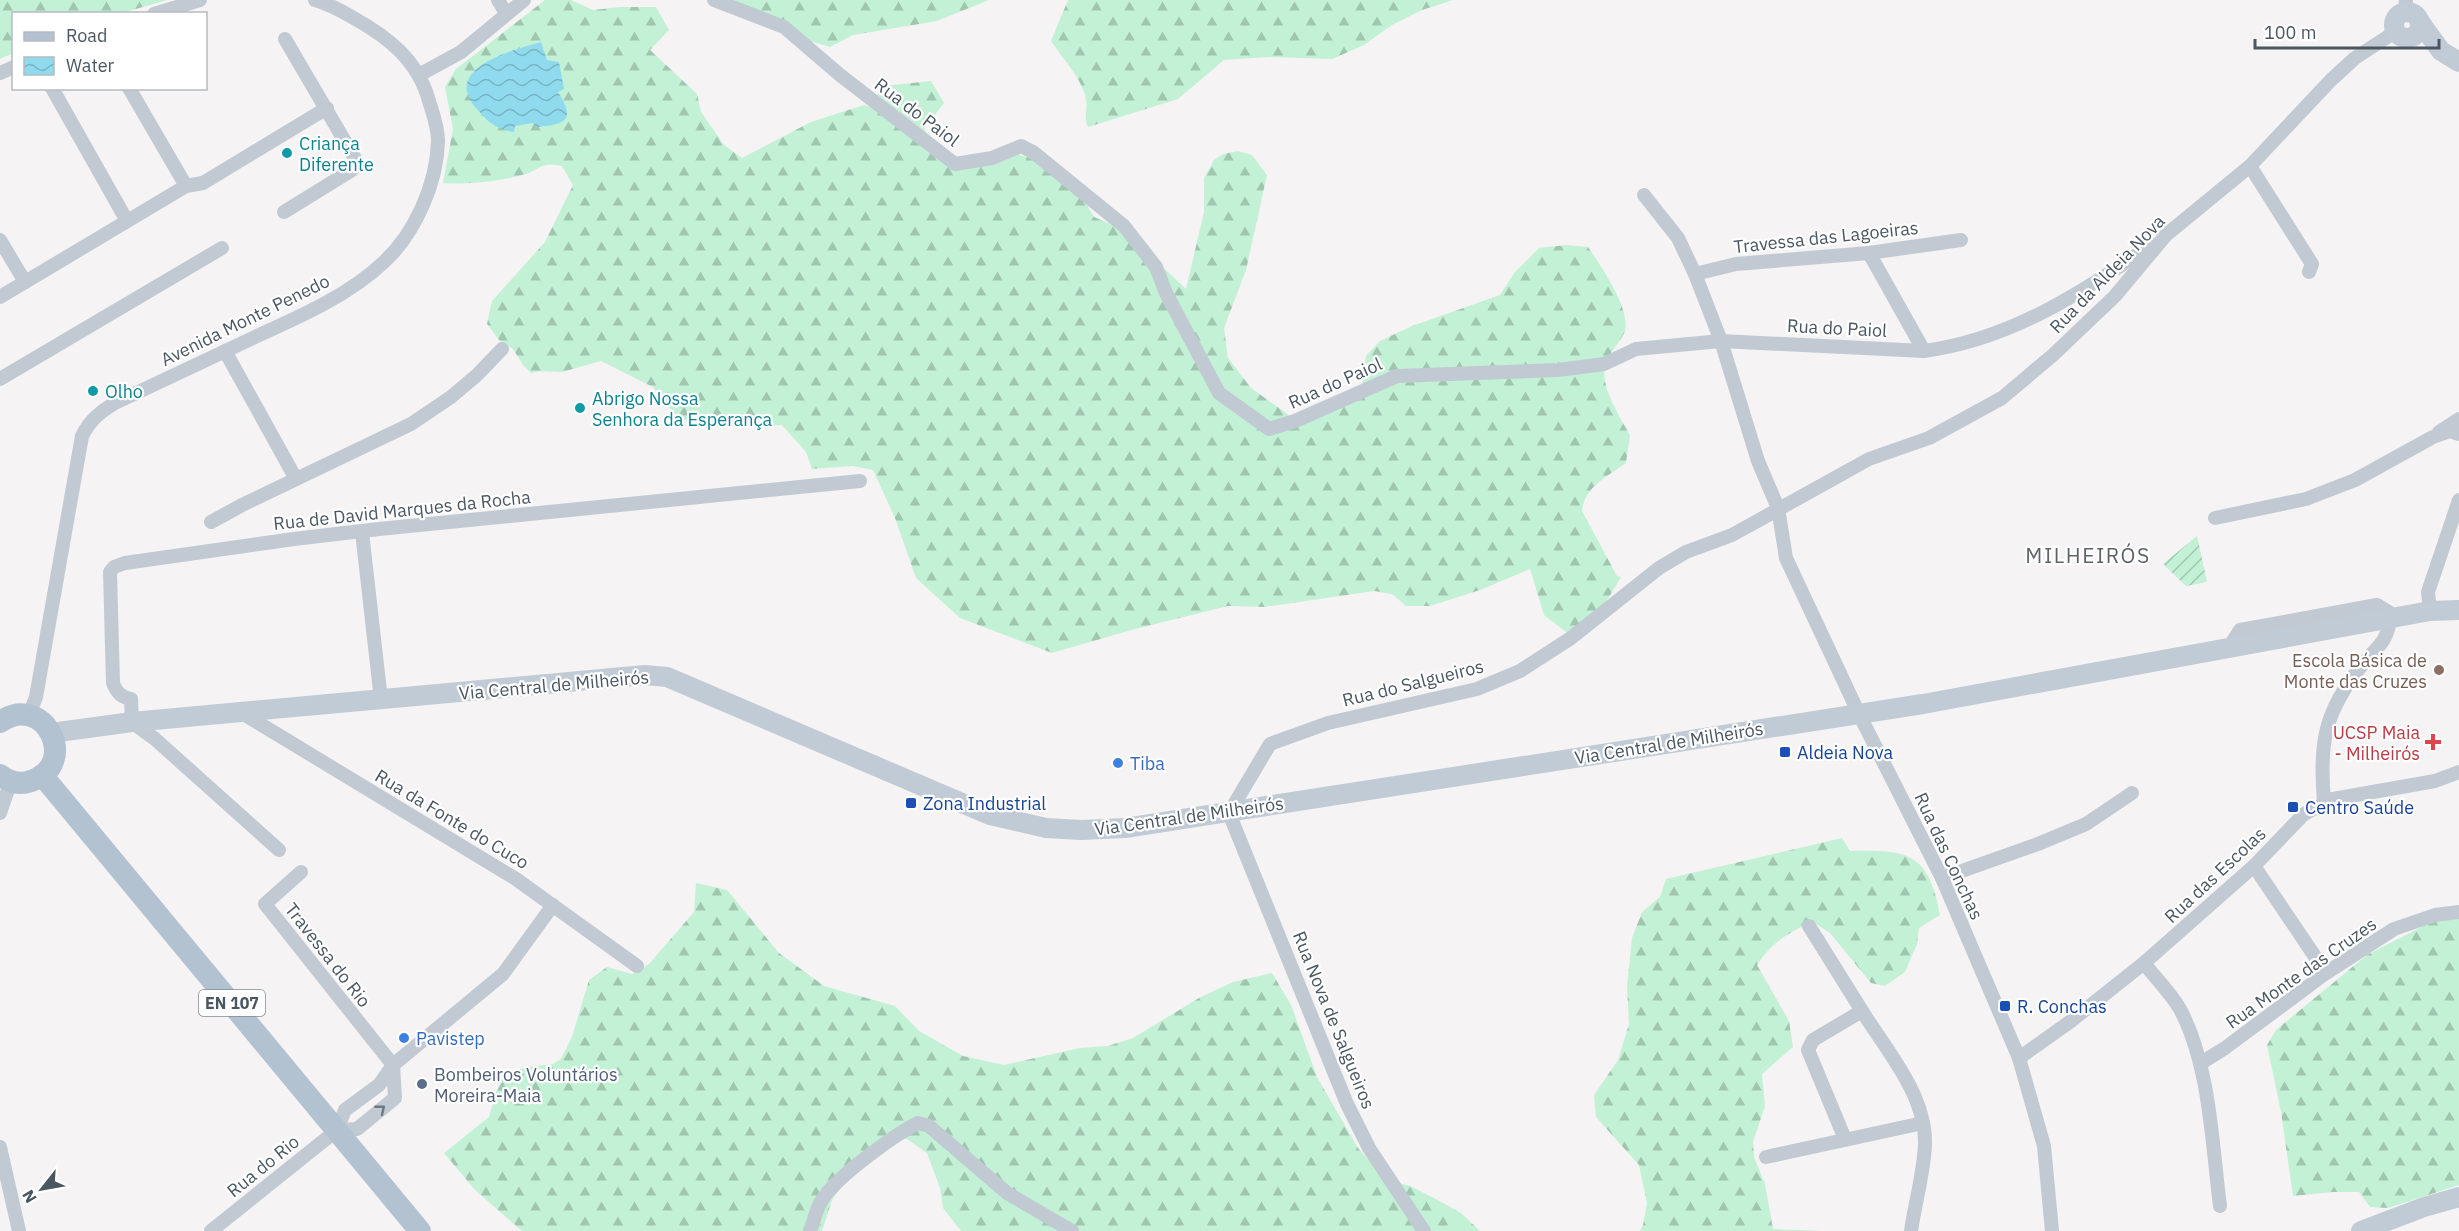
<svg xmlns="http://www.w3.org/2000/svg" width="2459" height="1231" font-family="'IBM Plex Sans',sans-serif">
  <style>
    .forest { fill: url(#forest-firs) }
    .garden { fill: url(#garden-furrows) }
    .water { fill: url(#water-waves) }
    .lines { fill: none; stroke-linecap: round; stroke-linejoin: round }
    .street { stroke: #c1cad2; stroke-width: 14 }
    .secondary { stroke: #c1cbd6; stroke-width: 20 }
    .primary { stroke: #b3c2d1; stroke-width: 22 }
    .oneway { stroke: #6e7983 }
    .culture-dot { fill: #0f9aa8; stroke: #fff; stroke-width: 2 }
    .education-dot { fill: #8d6e63; stroke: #fff; stroke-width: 2 }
    .health-dot { fill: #e0444e; stroke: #fff; stroke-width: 2 }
    .transit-dot { fill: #1a4fb4; stroke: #fff; stroke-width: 2 }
    .shop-dot { fill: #3f7fe0; stroke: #fff; stroke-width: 2 }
    .service-dot { fill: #5c6f8a; stroke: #fff; stroke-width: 2 }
    .labels { text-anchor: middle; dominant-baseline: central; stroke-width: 4.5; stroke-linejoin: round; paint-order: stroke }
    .shield { fill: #fff; stroke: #808990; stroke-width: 1.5 }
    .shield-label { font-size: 16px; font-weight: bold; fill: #4a5661 }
    .street-label { font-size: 18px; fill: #4a5661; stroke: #fff }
    .culture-label { font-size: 18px; fill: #0d838f; stroke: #fff; text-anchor: start }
    .education-label { font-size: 18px; fill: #785e54; stroke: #fff; text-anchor: end }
    .health-label { font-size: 18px; fill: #be3a42; stroke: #fff; text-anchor: end }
    .transit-label { font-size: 18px; fill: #164399; stroke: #fff; text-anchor: start }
    .shop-label { font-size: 18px; fill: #366cbe; stroke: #fff; text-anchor: start }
    .service-label { font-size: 18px; fill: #4e5e75; stroke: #fff; text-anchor: start }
    .quarter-label { font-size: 21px; letter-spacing: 1.5px; fill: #5f6368; stroke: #fff }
  </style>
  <defs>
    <pattern id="forest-firs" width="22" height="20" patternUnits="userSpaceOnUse" patternTransform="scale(1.5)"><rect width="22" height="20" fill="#c3f1d5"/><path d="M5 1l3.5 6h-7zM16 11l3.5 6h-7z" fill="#a0c6b0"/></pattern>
    <pattern id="garden-furrows" width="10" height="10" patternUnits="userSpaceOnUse" patternTransform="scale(1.5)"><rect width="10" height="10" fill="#c3f1d5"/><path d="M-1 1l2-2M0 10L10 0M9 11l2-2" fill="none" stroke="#a0c6b0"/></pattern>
    <pattern id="water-waves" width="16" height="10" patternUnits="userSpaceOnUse" patternTransform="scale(1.5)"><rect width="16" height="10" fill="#90daee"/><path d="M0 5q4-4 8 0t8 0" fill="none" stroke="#78b4c4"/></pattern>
  </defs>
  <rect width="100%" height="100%" fill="#f5f3f3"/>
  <g class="forest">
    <polygon points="0,0 167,0 122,13 14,14 13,53 0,59"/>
    <path d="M545 0H571L593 10 620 7H656L669 30 650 50 697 94 701 112 724 145 742 158 811 122 864 105 870 107 883 86 931 81 944 103 924 129 940 155 968 167 1009 153 1028 157 1079 192 1094 217 1122 229 1186 289 1204 212V178L1214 160 1223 154 1238 151 1252 155 1267 175 1246 270 1224 328 1228 358 1251 388 1293 418 1362 385 1366 356 1380 341 1412 326 1500 295 1515 272 1539 248 1567 245 1588 247C1600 265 1631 309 1625 331 1622 340 1610 351 1606 363 1598 384 1620 417 1630 435L1626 463C1607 477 1585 486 1582 511L1617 576 1621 577 1588 632 1570 635 1544 615 1530 569 1480 590 1430 606H1406L1392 594 1374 591 1264 607 1228 606 1135 629 1052 653 960 618 916 578 895 518 873 470 853 466 812 469 806 452 782 425 703 427 676 416 653 387 601 361 562 372 540 371 531 373 523 365 513 349 499 340 487 324 492 301 545 242 573 185 562 166C537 161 540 172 518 176 494 182 468 185 443 183L453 129 445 87 456 69Z"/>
    <polygon points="713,0 989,0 937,21 853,35 830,47 800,38 739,5 717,9"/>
    <path d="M1068 0H1453L1422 10 1392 25 1364 45 1332 59 1269 57 1224 60 1178 99 1088 127C1083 117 1088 109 1086 99 1082 78 1062 58 1051 41Z"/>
    <path d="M1842 838 1850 851C1908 849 1929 853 1940 915L1919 928 1917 944 1905 972 1885 986 1871 983 1830 933 1813 922C1789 932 1772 942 1757 965L1789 1021 1793 1047 1762 1074 1765 1106 1753 1142 1754 1157 1765 1184 1773 1229 1824 1231H1640L1643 1225 1647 1203 1639 1165 1596 1117 1594 1095 1618 1060 1629 1024 1627 987 1632 938 1642 912 1660 897 1666 879Z"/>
    <polygon points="696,883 727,890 779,953 824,986 895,1006 919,1031 963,1056 1004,1065 1080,1048 1108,1046 1133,1038 1199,998 1233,982 1272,973 1291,1005 1317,1077 1358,1148 1385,1179 1410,1186 1434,1198 1461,1213 1480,1231 961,1231 943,1208 940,1188 927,1153 907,1139 893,1139 850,1175 832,1200 822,1231 522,1231 475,1190 444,1153 489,1117 496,1092 504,1075 527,1067 553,1064 561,1059 572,1037 589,980 607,967 632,974 649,964 694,912"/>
    <polygon points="2459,915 2459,1185 2388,1208 2370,1207 2359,1192 2333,1192 2293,1196 2281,1112 2267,1045 2276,1030 2367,955 2443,916"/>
  </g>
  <polygon class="garden" points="2197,536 2207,582 2186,586 2163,564"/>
  <path class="water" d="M541 42 547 60 559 62 564 89 558 92C576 120 566 124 537 127L533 123 515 126 514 132C494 128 489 123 476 108 441 68 513 50 541 42Z"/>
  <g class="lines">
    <g class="street">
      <polyline points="498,0 506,13"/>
      <path d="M714 0 784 27 840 75 955 164 992 158 1021 146 1033 152 1124 226 1156 267 1166 293 1219 393 1269 429 1295 421 1397 376 1558 370 1604 364 1636 349 1721 341 1924 351C2009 340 2082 293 2151 245"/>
      <polyline points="2405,11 2406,0"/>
      <polyline points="154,14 200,0"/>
      <polyline points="0,73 14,67"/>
      <polyline points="419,75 461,52 524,0"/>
      <polyline points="52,88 127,221"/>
      <polyline points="2250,166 2312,264 2309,272"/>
      <polyline points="186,186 203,183 327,108"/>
      <polyline points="1644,195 1678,238 1695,274 1721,341 1758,461 1778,508 1786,558 1859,714 1942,878 2019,1058 2044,1146 2052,1231"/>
      <polyline points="284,212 352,170 357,162 285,39"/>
      <polyline points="0,240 25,282"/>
      <polyline points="1869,253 1924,351"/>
      <polyline points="1695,274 1736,264 1869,253 1961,240"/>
      <polyline points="0,297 186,186 129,88"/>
      <polyline points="225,351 296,479"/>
      <polyline points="0,379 222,248"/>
      <polyline points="2439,432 2459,419"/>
      <polyline points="2215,518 2306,499 2355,480 2433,437 2450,431 2459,434"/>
      <polyline points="211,522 242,505 411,424 451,397 477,375 502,349"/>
      <polyline points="362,532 381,700"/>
      <polyline points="2430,611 2428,592 2459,500"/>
      <polyline points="2228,649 2240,630 2377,605 2398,618"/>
      <polyline points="242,713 516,879 637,966"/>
      <path d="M29 715 36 697 82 436C90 420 100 412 115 403 161 381 208 359 255 337 299 317 348 296 384 262 415 233 437 184 438 141 438 127 433 114 429 101 418 60 388 37 352 17 340 10 329 4 315 0"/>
      <path d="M2324 802C2319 743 2324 712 2362 665 2376 647 2387 644 2390 619"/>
      <polyline points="0,813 11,781"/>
      <path d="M279 850 155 739 132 722 131 699C121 697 117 693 113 683L110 572 114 567 125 563 294 539 379 529 860 481"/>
      <polyline points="2254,866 2326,973"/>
      <polyline points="301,872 265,904 393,1065"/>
      <polyline points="1942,878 2038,844 2086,824 2132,793"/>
      <polyline points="1809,926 1862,1011"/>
      <path d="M2144 963C2156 979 2172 994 2181 1011 2210 1067 2212 1144 2220 1206"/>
      <polyline points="2019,1058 2071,1021 2144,963 2254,866 2304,814 2333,799 2435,781 2459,772"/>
      <polyline points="2201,1063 2225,1048 2326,973 2394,929 2435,915 2459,912"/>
      <polyline points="337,1130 357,1129 395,1098 393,1065"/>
      <path d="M1845 1139 1808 1050 1813 1040 1862 1011C1887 1051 1926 1095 1925 1144 1924 1172 1915 1203 1911 1231"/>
      <polyline points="0,1147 19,1231"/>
      <polyline points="1766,1157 1923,1123"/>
      <polyline points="211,1231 337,1130 345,1110 379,1085 393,1065 503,974 553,905"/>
      <path d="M810 1231C814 1221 816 1209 822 1200 835 1178 894 1135 918 1123L929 1126 1007 1193 1072 1231"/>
      <polyline points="1424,1231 1369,1148 1347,1104 1229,813 1270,744 1328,723 1477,689 1520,671 1571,638 1659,568 1686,552 1732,535 1869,459 1929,438 2002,398 2053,355 2115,296 2166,235 2250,166 2331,80 2355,58 2395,32"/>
    </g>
    <g class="secondary">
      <circle cx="2407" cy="25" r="13"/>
      <polyline points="2420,22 2441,51 2459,62"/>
      <polyline points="51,733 132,722 645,675 667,677 990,815 1046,828 1082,830 1125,828 1923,704 2430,611 2459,610"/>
      <polyline points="2361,1231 2424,1207 2459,1197"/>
    </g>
    <g class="primary">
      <path d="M0 722C44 691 81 764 31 781 20 785 9 782 0 775"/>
      <polyline points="42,775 420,1231"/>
    </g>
  </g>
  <defs><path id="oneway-chevron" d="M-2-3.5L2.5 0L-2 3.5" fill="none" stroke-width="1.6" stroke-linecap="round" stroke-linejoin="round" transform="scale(1.5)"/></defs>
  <use class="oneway" href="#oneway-chevron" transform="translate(381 1109) rotate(-39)"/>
  <g class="culture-dot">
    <circle cx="287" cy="153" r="6"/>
    <circle cx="93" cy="391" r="6"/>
    <circle cx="580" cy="408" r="6"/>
  </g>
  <circle class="education-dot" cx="2439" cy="670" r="6"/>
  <path class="health-dot" d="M2430 733h6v6h6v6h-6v6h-6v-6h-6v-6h6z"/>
  <g class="transit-dot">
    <rect x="1779" y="746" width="12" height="12" rx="3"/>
    <rect x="905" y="797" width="12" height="12" rx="3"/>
    <rect x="2287" y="801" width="12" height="12" rx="3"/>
    <rect x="1999" y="1000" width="12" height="12" rx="3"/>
  </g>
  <g class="shop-dot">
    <circle cx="1118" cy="763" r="6"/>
    <circle cx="404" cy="1038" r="6"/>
  </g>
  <circle class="service-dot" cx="422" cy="1084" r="6"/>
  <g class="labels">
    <rect class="shield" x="199" y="990" width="66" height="26" rx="4.5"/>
    <g class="shield-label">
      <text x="232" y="1003">EN 107</text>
    </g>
    <g class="street-label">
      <text transform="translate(917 112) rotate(37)">Rua do Paiol</text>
      <text transform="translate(1826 237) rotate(-6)">Travessa das Lagoeiras</text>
      <text transform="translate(2107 274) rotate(-46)">Rua da Aldeia Nova</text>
      <text transform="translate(245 320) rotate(-26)">Avenida Monte Penedo</text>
      <text transform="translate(1837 328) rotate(3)">Rua do Paiol</text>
      <text transform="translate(1335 383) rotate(-24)">Rua do Paiol</text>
      <text transform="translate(402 510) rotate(-6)">Rua de David Marques da Rocha</text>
      <text transform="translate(1413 683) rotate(-14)">Rua do Salgueiros</text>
      <text transform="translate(554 685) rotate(-5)">Via Central de Milheirós</text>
      <text transform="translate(1669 743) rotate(-9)">Via Central de Milheirós</text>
      <text transform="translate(1189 816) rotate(-8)">Via Central de Milheirós</text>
      <text transform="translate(452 819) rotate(31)">Rua da Fonte do Cuco</text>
      <text transform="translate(1949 856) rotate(65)">Rua das Conchas</text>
      <text transform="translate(2215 875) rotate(-43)">Rua das Escolas</text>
      <text transform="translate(328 955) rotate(52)">Travessa do Rio</text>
      <text transform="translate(2301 973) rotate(-35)">Rua Monte das Cruzes</text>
      <text transform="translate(1334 1020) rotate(68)">Rua Nova de Salgueiros</text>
      <text transform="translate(263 1166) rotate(-39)">Rua do Rio</text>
    </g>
    <g class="culture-label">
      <text x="299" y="143">Criança<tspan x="299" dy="21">Diferente</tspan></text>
      <text x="105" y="391">Olho</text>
      <text x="592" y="398">Abrigo Nossa<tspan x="592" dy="21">Senhora da Esperança</tspan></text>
    </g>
    <g class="education-label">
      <text x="2427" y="660">Escola Básica de<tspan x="2427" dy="21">Monte das Cruzes</tspan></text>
    </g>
    <g class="health-label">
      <text x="2420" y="732">UCSP Maia<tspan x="2420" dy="21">- Milheirós</tspan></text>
    </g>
    <g class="transit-label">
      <text x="1797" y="752">Aldeia Nova</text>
      <text x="923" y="803">Zona Industrial</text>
      <text x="2305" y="807">Centro Saúde</text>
      <text x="2017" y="1006">R. Conchas</text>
    </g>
    <g class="shop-label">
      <text x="1130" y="763">Tiba</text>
      <text x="416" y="1038">Pavistep</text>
    </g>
    <g class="service-label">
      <text x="434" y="1074">Bombeiros Voluntários<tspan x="434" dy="21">Moreira-Maia</tspan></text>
    </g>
    <g class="quarter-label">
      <text x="2088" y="555">MILHEIRÓS</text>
    </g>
  </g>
  <rect x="12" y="12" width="195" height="78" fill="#ffffff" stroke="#b7bbc0" stroke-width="1.5"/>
  <rect x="24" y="32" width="30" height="9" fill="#b3c2d1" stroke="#b7bbc0" stroke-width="1.5"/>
  <text x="66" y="42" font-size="18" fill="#4a5661">Road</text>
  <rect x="24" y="57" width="30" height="18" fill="url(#water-waves)" stroke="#b7bbc0" stroke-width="1.5"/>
  <text x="66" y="72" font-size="18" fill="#4a5661">Water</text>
  <g transform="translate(42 1189) rotate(239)" stroke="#ffffff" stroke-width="4.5" paint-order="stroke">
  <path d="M0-4.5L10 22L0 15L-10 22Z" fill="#4a5661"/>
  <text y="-9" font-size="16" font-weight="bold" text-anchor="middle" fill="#4a5661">N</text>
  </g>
  <path d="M2255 39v9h184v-9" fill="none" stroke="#4a5661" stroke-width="3"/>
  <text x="2264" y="39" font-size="18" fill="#4a5661" stroke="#ffffff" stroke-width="4.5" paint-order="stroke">100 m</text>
</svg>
